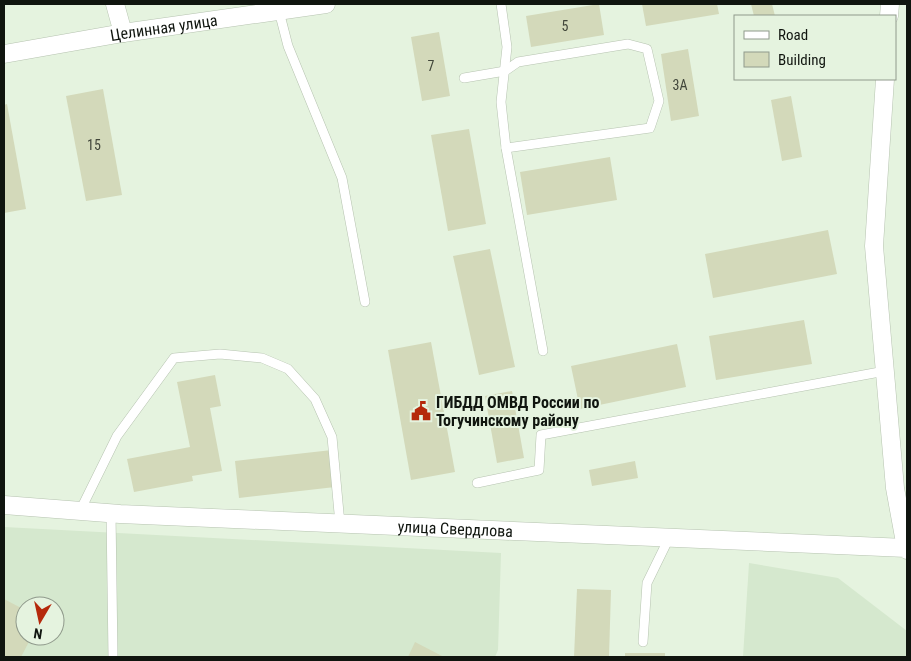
<svg xmlns="http://www.w3.org/2000/svg" width="911" height="661" font-family="'Roboto Condensed',sans-serif">
  <style>
    .built { fill: #d5e8ce; fill-rule: evenodd }
    .building { fill: #d3d9ba }
    .lines { fill: none; stroke-linecap: round; stroke-linejoin: round }
    .lane-casing { stroke: #b6c3b0; stroke-width: 10 }
    .street-casing { stroke: #b6c3b0; stroke-width: 19 }
    .lane { stroke: #fff; stroke-width: 9 }
    .street { stroke: #fff; stroke-width: 18 }
    .labels { text-anchor: middle; dominant-baseline: central; stroke-width: 4; stroke-linejoin: round; paint-order: stroke }
    .number-label { font-size: 14px; fill: #41463a }
    .street-label { font-size: 16px; fill: #10150f; stroke: #e5f3df }
    .poi-label { font-size: 16px; font-weight: bold; fill: #10150f; stroke: #e5f3df; text-anchor: start }
  </style>
  <rect width="100%" height="100%" fill="#e5f3df"/>
  <g class="built">
    <path d="M4 527 501 553 498 650 495 657H4ZM25 606H55V636H25Z"/>
    <polygon points="749,563 838,578 907,631 907,657 743,657"/>
  </g>
  <g class="building">
    <polygon points="599,4 604,35 531,47 526,16"/>
    <polygon points="642,4 717,4 719,14 646,26"/>
    <polygon points="751,4 772,4 775,16 754,16"/>
    <polygon points="439,32 450,96 422,101 411,37"/>
    <polygon points="688,49 699,116 671,121 661,54"/>
    <polygon points="103,89 122,195 86,201 66,96"/>
    <polygon points="791,96 802,157 782,161 771,100"/>
    <polygon points="7,104 26,209 4,213 4,105"/>
    <polygon points="469,129 486,224 448,231 431,135"/>
    <polygon points="610,157 617,200 527,215 520,172"/>
    <polygon points="828,230 837,274 713,298 705,254"/>
    <polygon points="490,249 515,367 479,375 453,256"/>
    <polygon points="804,320 812,364 716,380 709,336"/>
    <polygon points="431,342 455,472 411,480 388,350"/>
    <polygon points="677,344 686,387 580,409 571,366"/>
    <polygon points="215,375 221,406 210,408 222,471 192,476 193,481 134,492 127,459 190,447 177,382"/>
    <polygon points="512,391 524,458 497,463 485,396"/>
    <polygon points="332,450 335,487 239,498 235,461"/>
    <polygon points="635,461 638,478 592,486 589,470"/>
    <polygon points="577,589 611,590 609,657 574,657"/>
    <polygon points="4,599 25,610 25,636 32,636 21,657 4,657"/>
    <polygon points="415,642 444,657 408,657"/>
    <rect x="625" y="653" width="40" height="4"/>
  </g>
  <g class="lines">
    <defs>
      <g id="lane">
        <polyline points="501,4 507,47 501,102 506,148 543,351"/>
        <polyline points="279,11 288,46 342,178 365,302"/>
        <polyline points="464,78 505,71 518,62 628,44 647,49 659,101 650,128 506,148"/>
        <polyline points="477,483 539,470 541,435 885,371"/>
        <polyline points="80,511 117,436 174,358 220,354 262,358 288,369 315,399 332,437 340,524"/>
        <polyline points="111,513 113,657"/>
        <polyline points="643,642 647,583 669,538"/>
      </g>
      <g id="street">
        <polyline points="115,4 123,33"/>
        <polyline points="889,16 890,4"/>
        <path id="s1" d="M4 54 123 33 326 4"/>
        <polyline points="885,79 874,246 895,488 906,548"/>
        <path id="s2" d="M4 505 120 514 906 548 907 550"/>
      </g>
    </defs>
    <use href="#lane" class="lane-casing"/>
    <use href="#street" class="street-casing"/>
    <use href="#lane" class="lane"/>
    <use href="#street" class="street"/>
  </g>
  <defs>
    <symbol id="civic-bare" viewBox="-9 -9 18 18"><path d="M-.6-6.5H3V-4.5H.6V-3L4-1V1h2V6H-6V1h2V-1L-.6-3ZM-1.2 2.5V6h2.4V2.5Z" fill="#b5290b" stroke="#e5f3df" stroke-width="2.5" paint-order="stroke"/></symbol>
  </defs>
  <g fill-rule="evenodd">
    <use href="#civic-bare" x="407" y="397" width="28" height="28"/>
  </g>
  <g class="labels">
    <g class="number-label">
      <text x="565" y="26">5</text>
      <text x="431" y="66">7</text>
      <text x="680" y="85">3А</text>
      <text x="94" y="145">15</text>
    </g>
    <g class="street-label">
      <text stroke="none"><textPath href="#s1" startOffset="162">Целинная улица</textPath></text>
      <text stroke="none"><textPath href="#s2" startOffset="452">улица Свердлова</textPath></text>
    </g>
    <g class="poi-label">
      <text x="436" y="402">ГИБДД ОМВД России по<tspan x="436" dy="18">Тогучинскому району</tspan></text>
    </g>
  </g>
  <rect width="911" height="661" fill="none" stroke="#10150f" stroke-width="10"/>
  <rect x="734" y="15" width="162" height="65" fill="#e5f3df" stroke="#909a8c"/>
  <rect x="744" y="31" width="25" height="8" fill="#ffffff" stroke="#909a8c"/>
  <text x="778" y="40" font-size="15" fill="#10150f">Road</text>
  <rect x="744" y="52" width="25" height="15" fill="#d3d9ba" stroke="#909a8c"/>
  <text x="778" y="65" font-size="15" fill="#10150f">Building</text>
  <g transform="translate(40 621) rotate(189)"><circle r="24" fill="#e5f3df" stroke="#909a8c"/>
  <path d="M0-4L9 19L0 12L-9 19Z" fill="#b5290b"/>
  <text y="-8" font-size="14" font-weight="bold" text-anchor="middle" fill="#10150f">N</text>
  </g>
</svg>
